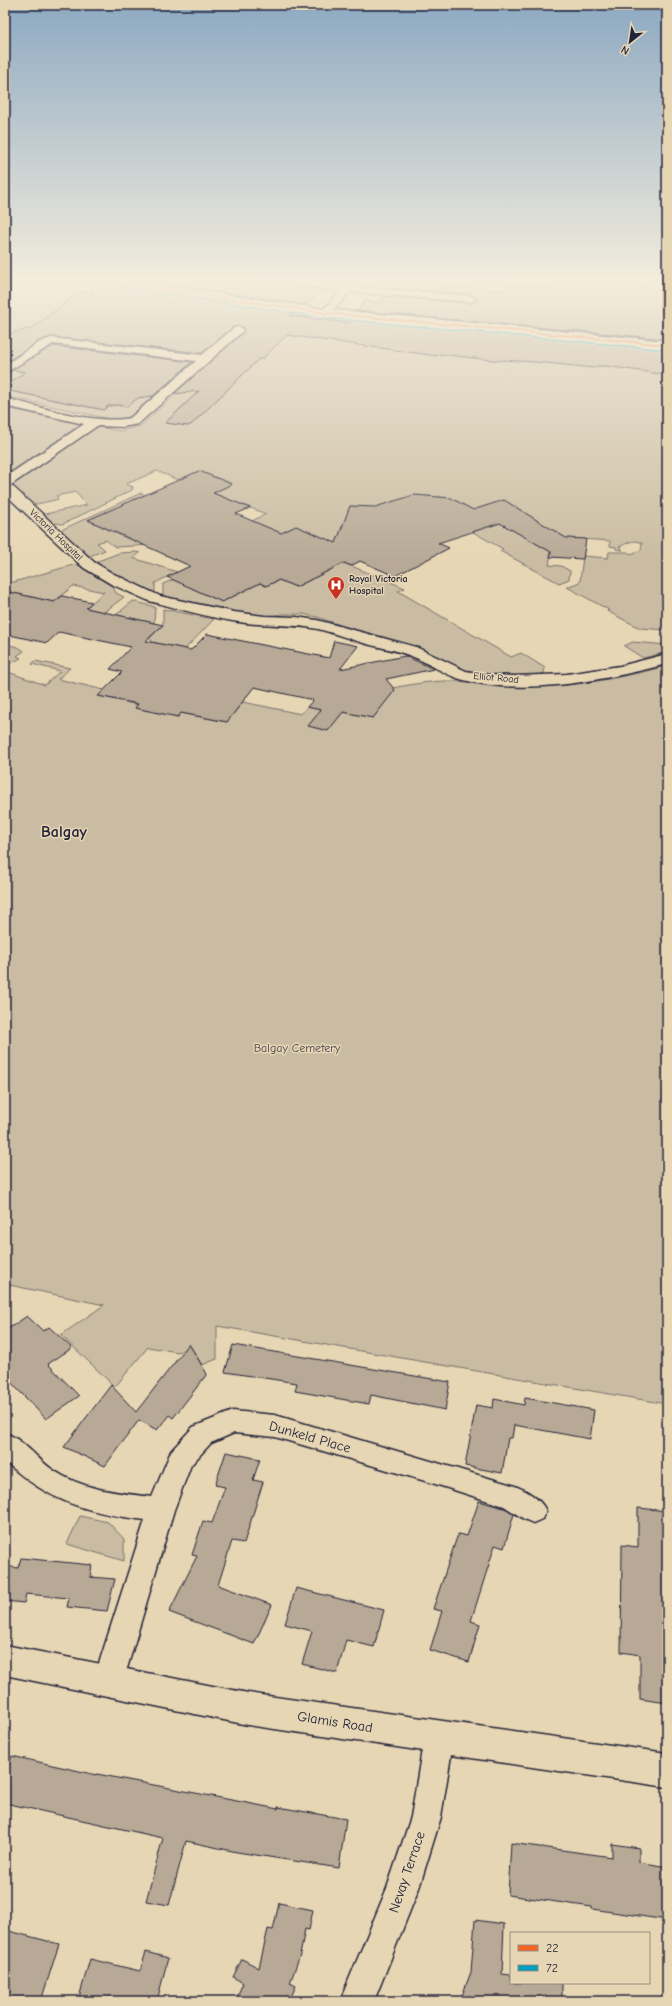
<svg xmlns="http://www.w3.org/2000/svg" width="672" height="2006" font-family="'Comic Neue',sans-serif">
  <style>
    .green { fill: #cabca2; stroke: #766f6e }
    .building { fill: #b7a995; stroke: #22223b }
    .lines { fill: none; stroke-linecap: round; stroke-linejoin: round }
    .minor-casing { stroke: #22223b; stroke-width: 3 }
    .tertiary-casing { stroke: #22223b; stroke-width: 3 }
    .minor { fill: #e7d6b3; fill-rule: evenodd }
    .tertiary { fill: #e7d6b3; fill-rule: evenodd }
    .bus-1-casing { stroke: #e7d6b3; stroke-width: 3 }
    .bus-2-casing { stroke: #e7d6b3; stroke-width: 3 }
    .bus-1 { stroke: #f26522; stroke-width: 1.5 }
    .bus-2 { stroke: #039cbf; stroke-width: 1.5 }
    .labels { text-anchor: middle; dominant-baseline: central; stroke-width: 3; stroke-linejoin: round; paint-order: stroke }
    .far-street-label { font-size: 10px; fill: #22223b; stroke: #e7d6b3 }
    .far-poi-label { font-size: 10px; font-weight: bold; fill: #22223b; stroke: #e7d6b3; text-anchor: start }
    .park-label { font-size: 12px; fill: #444150; stroke: #e7d6b3 }
    .near-street-label { font-size: 14px; fill: #22223b; stroke: #e7d6b3 }
    .district-label { font-size: 16px; font-weight: bold; fill: #22223b; stroke: #e7d6b3 }
  </style>
  <rect width="100%" height="100%" fill="#e7d6b3"/>
  <filter id="ink" filterUnits="userSpaceOnUse"><feTurbulence type="fractalNoise" baseFrequency=".025" numOctaves="2"/><feDisplacementMap in="SourceGraphic" scale="8" xChannelSelector="R" yChannelSelector="G"/><feConvolveMatrix kernelMatrix="1 2 1 2 8 2 1 2 1" color-interpolation-filters="sRGB"/></filter>
  <g filter="url(#ink)">
    <g class="green">
      <polygon points="5,281 64,281 149,292 204,351 188,353 56,336 42,337 5,362 5,293 20,285 5,283"/>
      <path d="M256 309 296 316 428 330 667 350V630L640 628 607 611 609 610 567 587 580 582 583 556 608 558 609 552H627L631 554 641 550 642 543C633 538 626 544 619 547L623 550 616 549V547L610 546V541L566 538 504 500 473 510 451 498 414 495 380 508 350 506 346 517 403 521 340 553 281 533 246 524 266 514 213 493 232 484 199 471 178 480 157 471 126 484 133 487 132 490 63 524 52 523 45 514 87 505 75 492 56 496 59 499 33 505 11 484 5 487V408L120 431 140 426 247 331 237 327Z"/>
      <polygon points="63,344 182,359 188,365 128,418 114,420 5,396 5,376 48,347"/>
      <polygon points="141,493 145,495 88,520 128,539 143,532 152,545 115,547 106,540 97,543 105,550 90,556 82,555 59,531"/>
      <polygon points="500,523 551,552 549,565 561,566 570,571 569,579 559,583 500,551 503,549 473,532"/>
      <polygon points="136,552 140,553 133,558 177,572 155,583 155,594 108,572 96,564 98,561 119,553"/>
      <polygon points="344,563 405,588 398,591 511,657 521,653 545,668 544,673 536,677 495,677 469,672 442,661 427,652 399,645 317,617 303,614 281,614 262,618 163,597 163,584 197,569 190,587 222,602 260,583 266,586 279,580 296,587"/>
      <polygon points="76,564 113,587 116,593 124,597 104,612 86,608 104,592 73,586 54,602 5,591 7,584"/>
      <polygon points="133,601 155,607 154,623 116,615"/>
      <polygon points="163,609 214,619 185,649 152,642 150,638 163,625"/>
      <polygon points="633,642 667,645 667,652 643,658 624,646"/>
      <polygon points="5,644 18,647 24,651 17,656 21,658 5,666"/>
      <path d="M35 661 70 668 58 679 104 690 99 696 138 705 135 708 178 717 181 713 227 722 243 702 301 714 307 707 322 710 324 708 373 718 383 704 371 692C399 687 427 680 455 681 482 683 508 688 534 687 578 686 625 677 667 666V1404L217 1326V1359L202 1365 191 1347 178 1352 148 1347 115 1387 61 1335 104 1305 5 1284V671L45 685 60 671 32 664Z"/>
      <polygon points="80,1516 108,1522 124,1539 124,1561 67,1544"/>
    </g>
    <g class="building">
      <polygon points="93,281 105,281 112,285 293,314 290,316 349,323 351,321 667,350 667,371 662,371 660,374 606,366 596,366 594,368 535,362 502,360 501,361 438,354 437,356 287,335 262,359 259,359 192,424 188,426 165,423 199,391 174,394 243,333 243,327 238,326 233,327 202,353 51,337 39,341 5,363 5,335 32,328 80,292 92,293"/>
      <polygon points="143,281 283,281 289,285 324,290 305,305"/>
      <polygon points="393,281 506,290 507,282 516,286 537,288 552,285 552,283 548,281 619,281 642,285 646,285 651,281 667,281 667,339 358,311 365,301 379,303 383,296 471,303 477,300 471,294 389,288"/>
      <polygon points="53,346 192,362 153,396 138,398 126,407 117,405 108,406 104,410 5,390 5,386 25,372 12,370"/>
      <polygon points="199,471 232,484 213,493 250,508 236,514 281,533 296,526 336,543 350,506 375,507 414,495 451,498 473,510 504,500 566,538 586,539 583,559 550,557 551,552 500,523 438,543 449,548 395,576 360,561 351,566 344,563 296,587 279,580 266,586 260,583 222,602 167,577 190,566 88,520"/>
      <polygon points="5,591 54,602 62,596 92,602 86,608 163,625 146,641 191,650 207,634 329,658 334,641 358,646 340,669 405,656 434,669 386,679 395,690 373,718 343,712 328,731 308,726 321,710 307,707 313,700 254,687 227,722 181,713 178,717 135,708 138,704 98,696 122,672 110,669 131,647 59,632 47,643 5,634"/>
      <polygon points="27,1316 43,1331 49,1327 72,1348 48,1364 79,1396 46,1419 5,1376 5,1331"/>
      <polygon points="189,1344 207,1374 173,1418 169,1415 157,1430 139,1420 105,1466 64,1447 111,1385 136,1412"/>
      <polygon points="233,1345 450,1382 445,1410 371,1395 369,1404 295,1391 297,1383 225,1372"/>
      <polygon points="525,1398 594,1410 590,1439 514,1425 512,1438 508,1438 502,1473 465,1466 476,1405 493,1408 494,1399 524,1405"/>
      <polygon points="226,1452 260,1459 253,1480 263,1482 244,1543 232,1541 218,1585 272,1605 254,1644 169,1612 197,1556 192,1555 203,1521 212,1523 225,1487 215,1485"/>
      <polygon points="479,1501 507,1509 514,1514 504,1548 495,1545 471,1621 480,1624 469,1662 430,1650 442,1611 433,1609 458,1534 467,1536"/>
      <polygon points="638,1508 667,1511 667,1703 640,1699 640,1655 621,1652 622,1545 638,1547"/>
      <polygon points="21,1558 92,1565 90,1577 115,1579 107,1611 67,1607 69,1598 26,1594 24,1603 5,1601 5,1566 18,1568"/>
      <polygon points="296,1588 384,1610 374,1647 346,1640 337,1673 302,1664 312,1631 285,1624"/>
      <polygon points="12,1756 97,1775 97,1774 278,1809 278,1807 346,1819 339,1868 237,1852 186,1841 169,1905 146,1901 163,1838 5,1803 5,1775"/>
      <polygon points="511,1843 612,1857 612,1844 639,1848 639,1862 667,1867 667,1920 592,1909 592,1907 508,1895"/>
      <polygon points="279,1903 313,1910 309,1930 305,1929 300,1955 290,1983 296,1986 289,2001 235,2001 243,1983 233,1977 242,1959 259,1968 268,1929 273,1930"/>
      <polygon points="475,1920 504,1924 502,1974 511,1975 511,1983 562,1983 562,2001 460,2001 471,1972"/>
      <polygon points="5,1930 59,1944 41,2001 5,2001"/>
      <polygon points="146,1952 168,1958 157,2001 78,2001 90,1959 140,1971"/>
    </g>
    <g class="lines">
      <defs>
        <g id="minor">
          <polygon points="284,281 310,281 345,286 349,281 360,281 355,287 471,296 476,299 471,302 350,292 329,315 325,316 320,313 340,291 289,284"/>
          <path d="M508 281H545L551 284C547 289 512 286 508 281Z"/>
          <path d="M238 327 242 328 243 330 242 332 138 424 123 427 97 426 11 485 94 562 112 573 160 596 234 612 264 616 296 617 317 620 416 647 466 671 489 675 515 676 567 674 620 666 667 654V664C605 680 524 697 460 679 443 674 428 662 411 656 397 650 382 648 367 644 351 640 335 633 318 629 294 624 270 626 246 623 213 619 180 609 149 601L111 584 84 568 5 494V477L84 424 5 406V398C40 407 96 425 130 418L196 361 53 344 5 373V365L40 342 51 338 202 355 234 328Z"/>
          <path d="M233 1411 275 1415 512 1485C526 1490 540 1498 546 1511L542 1519 533 1523 524 1519 504 1506 432 1483 275 1437 234 1433 211 1443 191 1465 174 1510 123 1682 118 1692 108 1696 98 1692 93 1682 145 1520C88 1513 47 1501 5 1461V1433C23 1439 37 1459 53 1470 83 1490 118 1493 152 1497L171 1451 193 1427Z"/>
          <polygon points="439,1722 450,1727 454,1737 441,1817 419,1888 374,2001 340,2001 387,1888 411,1817 424,1737 428,1727"/>
        </g>
        <g id="tertiary">
          <polygon points="106,281 134,281 325,309 667,341 667,349 325,317 112,284"/>
          <polygon points="5,1645 248,1693 667,1753 667,1787 248,1725 5,1675"/>
        </g>
      </defs>
      <use href="#minor" class="minor-casing"/>
      <use href="#tertiary" class="tertiary-casing"/>
      <use href="#minor" class="minor"/>
      <use href="#tertiary" class="tertiary"/>
      <defs>
        <polyline id="bus-1" points="112,281 325,313 667,345"/>
        <polyline id="bus-2" points="111,286 325,318 667,350"/>
      </defs>
      <use href="#bus-1" class="bus-1-casing"/>
      <use href="#bus-2" class="bus-2-casing"/>
      <use href="#bus-1" class="bus-1"/>
      <use href="#bus-2" class="bus-2"/>
    </g>
  </g>
  <linearGradient id="sky" x2="0" y2="1"><stop stop-color="#8da9c2"/><stop offset="0.5" stop-color="#f4eddd"/><stop offset="1" stop-color="#f4eddd" stop-opacity="0"/></linearGradient>
  <rect width="672" height="562" fill="url(#sky)"/>
  <defs>
    <symbol id="hospital-pin" viewBox="-11 -11 22 30"><path d="M0 17L-7.5 6A9.5 9.5 0 1 1 7.5 6Z" fill="#c8321e" stroke="#e7d6b3"/><path d="M-5-5h3v3.5h4V-5h3V5h-3V1.5h-4V5h-3Z" fill="#fff"/></symbol>
  </defs>
  <g fill-rule="evenodd">
    <use href="#hospital-pin" x="326" y="575" width="20" height="27"/>
  </g>
  <g class="labels">
    <g class="far-street-label">
      <text transform="translate(56 535) rotate(44)">Victoria Hospital</text>
      <text transform="translate(496 678) rotate(5)">Elliot Road</text>
    </g>
    <g class="far-poi-label">
      <text x="349" y="579">Royal Victoria<tspan x="349" dy="12">Hospital</tspan></text>
    </g>
    <g class="park-label">
      <text x="297" y="1048">Balgay Cemetery</text>
    </g>
    <g class="near-street-label">
      <text transform="translate(310 1437) rotate(16)">Dunkeld Place</text>
      <text transform="translate(335 1722) rotate(9)">Glamis Road</text>
      <text transform="translate(407 1872) rotate(-71)">Nevay Terrace</text>
    </g>
    <g class="district-label">
      <text x="64" y="832">Balgay</text>
    </g>
  </g>
  <rect width="672" height="2006" fill="none" stroke="#e7d6b3" stroke-width="20"/>
  <rect x="10" y="10" width="652" height="1986" fill="none" stroke="#22223b" stroke-width="1.5" filter="url(#ink)"/>
  <rect x="510" y="1932" width="140" height="52" fill="#e7d6b3" stroke="#988e83"/>
  <rect x="518" y="1945" width="20" height="6" fill="#f26522" stroke="#988e83"/>
  <text x="546" y="1952" font-size="12" fill="#22223b">22</text>
  <rect x="518" y="1965" width="20" height="6" fill="#039cbf" stroke="#988e83"/>
  <text x="546" y="1972" font-size="12" fill="#22223b">72</text>
  <g transform="translate(630 42) rotate(210)" stroke="#e7d6b3" stroke-width="3" paint-order="stroke">
  <path d="M0-3L7 15L0 10L-7 15Z" fill="#22223b"/>
  <text y="-6" font-size="11" font-weight="bold" text-anchor="middle" fill="#22223b">N</text>
  </g>
</svg>
